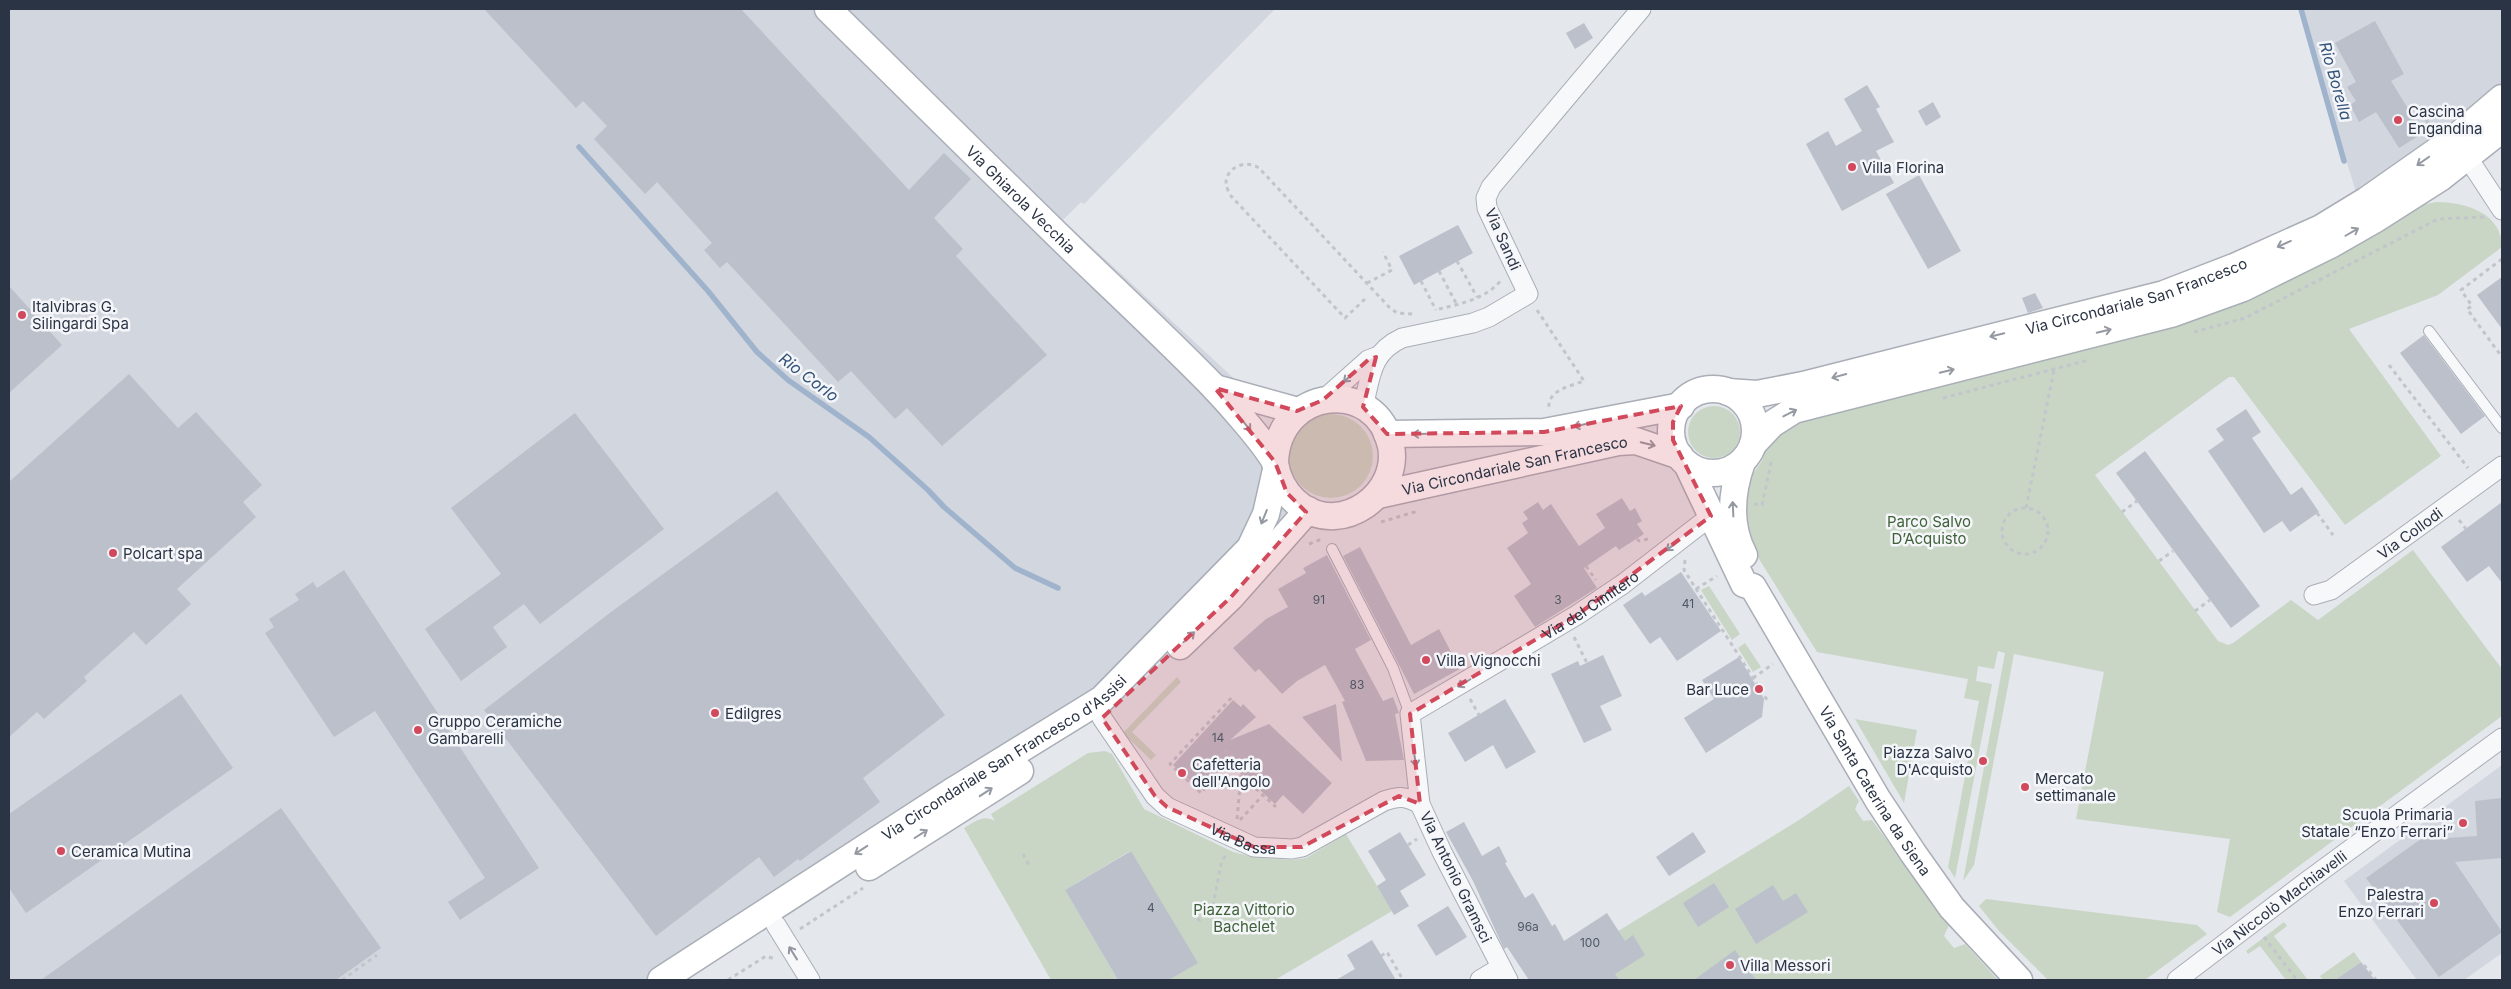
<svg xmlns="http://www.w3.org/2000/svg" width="2511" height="989" font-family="Inter,sans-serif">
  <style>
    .built { fill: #d2d6de }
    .green { fill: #c9d6c5 }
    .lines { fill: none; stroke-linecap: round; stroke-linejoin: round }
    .stream { stroke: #9fb4cc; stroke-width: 5.5 }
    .building { fill: #bbc0ca }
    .lane-casing { stroke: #a9aeb7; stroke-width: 12 }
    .street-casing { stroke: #a9aeb7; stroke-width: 21 }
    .secondary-casing { stroke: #a9aeb7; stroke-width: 29 }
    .path { stroke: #c2c5cb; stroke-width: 3; stroke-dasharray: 4 4; stroke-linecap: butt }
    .lane { stroke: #f7f8fa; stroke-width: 10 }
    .street { stroke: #f7f8fa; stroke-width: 19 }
    .secondary { stroke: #fff; stroke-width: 26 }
    .oneway { stroke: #959aa2 }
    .oneway2 { stroke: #9196a0 }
    .marked { fill: #d1495b; fill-opacity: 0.2; stroke: #d1495b; stroke-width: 4; stroke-dasharray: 10 6; stroke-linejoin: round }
    .poi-dot { fill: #d1495b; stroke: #f4f6f9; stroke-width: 2 }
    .labels { text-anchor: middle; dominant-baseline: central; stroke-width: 5; stroke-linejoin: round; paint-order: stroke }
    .number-label { font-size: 12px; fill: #4f5766 }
    .poi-label { font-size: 15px; fill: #2b3445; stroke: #f4f6f9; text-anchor: start }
    .street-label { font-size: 15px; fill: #2b3445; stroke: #f4f6f9 }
    .park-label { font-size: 15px; fill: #3f6138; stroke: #f4f6f9 }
    .water-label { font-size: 16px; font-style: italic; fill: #34527a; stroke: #f4f6f9 }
  </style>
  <rect width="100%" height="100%" fill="#e4e7ec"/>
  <g class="built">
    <polygon points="9,9 1275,9 1084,204 1081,202 1063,220 1241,385 1295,517 1189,624 674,980 9,980"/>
    <polygon points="2300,9 2502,9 2502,106 2356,192"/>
    <polygon points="2502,765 2502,953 2464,980 2417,980 2344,881"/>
  </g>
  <g class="green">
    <path d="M2436 202C2465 202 2502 213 2502 247L2438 295 2349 329 2441 456 2345 525 2234 377H2229L2095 475 2218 641 2228 645 2233 643 2291 600 2318 620 2413 550 2502 669V716L2230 917 2217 912 2230 839 2076 819 2104 672 2014 654 1974 865 1963 881 2005 653 1998 651 1994 669 1978 666 1976 681 1992 684 1955 878 1948 867 1979 701 1964 698 1968 679 1817 652 1741 530 1749 479 1762 461 1767 447 1786 427 2388 223 2422 205Z"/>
    <circle cx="1714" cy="432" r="26"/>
    <circle cx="1331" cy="456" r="42"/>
    <polygon points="1709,586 1740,634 1732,640 1701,590"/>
    <polygon points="1745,643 1761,667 1753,672 1738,648"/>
    <polygon points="1177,677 1181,682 1132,732 1156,755 1151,760 1123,733"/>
    <polygon points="1855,719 1917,730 1904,803"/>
    <path d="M1105 751 1112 754 1144 809 1233 852 1253 857 1293 860 1306 858 1346 834 1392 911 1275 980H1169L1197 963 1130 851 1065 890 1118 980H1051L964 828C974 822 984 814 995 821L991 814 1088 753Z"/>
    <polygon points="1849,786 1859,801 1855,809 1863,821 1872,820 1949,925 1944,936 1954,948 1965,944 1998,980 1618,980 1597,944 1799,820"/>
    <polygon points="1986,899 2197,925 2207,934 2145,980 2048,980 1999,931 1979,906"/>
    <polygon points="2284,922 2287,926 2274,936 2308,980 2286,980 2260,946 2248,954 2246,951"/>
    <polygon points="2354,952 2361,962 2335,980 2323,980 2320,976"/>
  </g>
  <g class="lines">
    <g class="stream">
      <polyline points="2301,9 2344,161"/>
      <polyline points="579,147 708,291 757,352 788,380 869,437 928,490 944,507 1015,568 1058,588"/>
    </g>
  </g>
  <g class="building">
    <polygon points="484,9 741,9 909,190 944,153 971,179 934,218 963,249 956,256 1047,355 942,446 907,408 895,419 851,371 838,382 727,262 720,268 704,250 712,243 657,182 645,194 594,139 607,126 583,101 576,108"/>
    <polygon points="2375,21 2404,74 2391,81 2423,133 2399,148 2376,112 2359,122 2350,105 2356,101 2347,87 2356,82 2335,43"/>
    <polygon points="1584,23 1593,38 1575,49 1566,33"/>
    <polygon points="1867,85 1880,107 1876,109 1894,142 1876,151 1894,183 1842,211 1806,144 1828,131 1836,146 1862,131 1844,99"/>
    <polygon points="1933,102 1941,117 1926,126 1918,111"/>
    <polygon points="1919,175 1961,251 1928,269 1886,194"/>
    <polygon points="1458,225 1473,253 1414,285 1399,256"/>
    <polygon points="2502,277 2502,329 2477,295"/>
    <polygon points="9,286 62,345 9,393"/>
    <polygon points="2035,293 2043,308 2028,313 2022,298"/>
    <polygon points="2424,335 2485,416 2461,434 2400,353"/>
    <polygon points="129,374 178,428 196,412 262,485 243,502 256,517 177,589 191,604 146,645 134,632 84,677 87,681 44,719 37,712 9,737 9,482"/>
    <polygon points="2246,409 2261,432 2252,438 2291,495 2302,487 2319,512 2290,532 2282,521 2264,533 2208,451 2224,440 2216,429"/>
    <polygon points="575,413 664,529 540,624 524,604 493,627 507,647 461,681 425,629 501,574 451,508"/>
    <polygon points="2145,451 2260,606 2231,628 2116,473"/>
    <polygon points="777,491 945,715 863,778 880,802 800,861 798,859 774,877 759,857 656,936 484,710 611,612"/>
    <polygon points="1622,498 1630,511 1635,508 1642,521 1637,524 1644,534 1619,550 1616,546 1584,568 1597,588 1535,627 1514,596 1531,584 1507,548 1528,533 1522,523 1528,519 1523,512 1538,502 1543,510 1551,504 1579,546 1605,528 1596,514"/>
    <polygon points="2502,502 2502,583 2489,566 2467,582 2441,547"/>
    <polygon points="1360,547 1411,645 1439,629 1460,669 1414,694 1343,556"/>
    <polygon points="1327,555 1371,640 1355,649 1383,701 1393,697 1399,713 1395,714 1404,760 1366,761 1342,702 1345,701 1325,665 1297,681 1282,694 1259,669 1255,672 1233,648 1266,619 1288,607 1278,589 1306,573 1303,568"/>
    <polygon points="344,570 539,868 460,920 448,902 485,878 375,711 334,737 265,633 274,627 269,619 299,600 295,594 313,582 317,588"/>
    <polygon points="1681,572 1721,631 1677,661 1660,637 1650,644 1623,605 1642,592 1645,596"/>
    <polygon points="1603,655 1622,696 1600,706 1612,730 1584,743 1551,674 1578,661 1580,666"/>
    <polygon points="1739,657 1764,699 1762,717 1706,753 1684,718 1714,699 1702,680"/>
    <polygon points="181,694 233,768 26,913 9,888 9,814"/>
    <polygon points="1505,699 1536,752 1506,769 1493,745 1465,762 1448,733"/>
    <polygon points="1233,700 1241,707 1243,704 1256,717 1230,740 1269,724 1332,783 1303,814 1283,795 1275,804 1228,760 1201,790 1173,765"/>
    <polygon points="1336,704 1342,762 1302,717"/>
    <polygon points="2502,798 2502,858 2455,862 2502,932 2439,977 2366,878 2428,834 2432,839 2477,836 2475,801"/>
    <polygon points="281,808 381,948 336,980 41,980"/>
    <polygon points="1464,822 1482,856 1499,846 1507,862 1505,863 1525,898 1533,893 1552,926 1555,924 1564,941 1607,913 1625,941 1633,935 1645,955 1615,974 1619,980 1529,980 1507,947 1504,949 1473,881 1446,832"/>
    <polygon points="1400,832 1426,875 1400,891 1409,906 1394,915 1377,886 1386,880 1368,851"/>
    <polygon points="1693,832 1706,852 1669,876 1656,857"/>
    <polygon points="1131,851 1198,963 1169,980 1118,980 1065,890"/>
    <polygon points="1714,883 1729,907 1698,927 1683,903"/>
    <polygon points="1773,885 1783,901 1796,893 1808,912 1756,944 1735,909"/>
    <polygon points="1448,906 1467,937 1436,956 1417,925"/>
    <polygon points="1372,940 1396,980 1336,980 1355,969 1347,955"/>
    <polygon points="1735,950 1756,980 1694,980"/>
    <polygon points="2361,962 2375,980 2335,980"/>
  </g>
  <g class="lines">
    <defs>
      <g id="lane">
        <polyline points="2429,331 2502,428"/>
        <polyline points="1332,549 1393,668 1410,714"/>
      </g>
      <g id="street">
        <polyline points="2460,146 2502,210"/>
        <polyline points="1323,400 1368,360 1376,357"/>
        <path d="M1363 407C1371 376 1370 353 1402 338L1473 323 1489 317 1528 294 1487 208 1486 198 1491 187 1641 9"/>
        <path id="s1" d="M2314 595 2331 590 2502 466"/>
        <path id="s2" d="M1102 718 1155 796 1167 807 1254 847 1292 849 1302 847 1384 801C1399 796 1406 796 1420 804"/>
        <polyline points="776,925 810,980"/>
        <polyline points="1480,980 1500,968"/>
        <path id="s3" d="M1508 980 1442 852 1420 804 1410 714 1577 615 1623 584 1711 516"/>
        <path id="s4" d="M2177 980 2306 882 2502 738"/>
      </g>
      <g id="secondary">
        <path id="s5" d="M828 9C910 90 993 172 1076 253 1122 297 1169 341 1213 386 1230 404 1262 440 1274 460 1276 465 1276 470 1278 475 1282 487 1291 499 1302 507 1343 535 1400 494 1391 446 1377 377 1278 386 1275 462"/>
        <polyline points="1215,388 1298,411"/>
        <circle cx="1713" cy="431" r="42"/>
        <path id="s6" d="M1728 392 1757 394 1803 385 2164 294 2234 267 2321 228 2367 200 2454 139 2502 98"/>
        <polyline points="1387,434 1544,432 1681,406"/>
        <polyline points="1753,444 1772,424 1794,410 2171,314 2243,288 2332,244 2374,220 2440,178 2502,129"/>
        <path d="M1742 462C1731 493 1728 525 1744 555"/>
        <path id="s7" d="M1687 464 1744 584 1753 587 1878 800 1913 853 1952 908 2019 980"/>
        <path id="s8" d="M1378 495 1618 442 1636 441 1680 456"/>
        <polyline points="1180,646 1231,597 1308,510"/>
        <polyline points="869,867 1020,771"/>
        <path id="s9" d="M661 980 956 789 1102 699 1250 548 1266 514 1276 470"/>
      </g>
    </defs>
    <use href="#lane" class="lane-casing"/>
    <use href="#street" class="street-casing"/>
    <use href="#secondary" class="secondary-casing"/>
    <g class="path">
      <polyline points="2419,126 2427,121 2432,129"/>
      <polyline points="2502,259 2461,290 2472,306 2467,309 2502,357"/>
      <polyline points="1457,261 1477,297"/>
      <polyline points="1439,271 1457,305"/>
      <polyline points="1421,281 1436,310"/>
      <polyline points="1367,283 1392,270 1383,252"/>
      <path d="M1365 299 1345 318 1231 196C1229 193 1227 188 1226 185 1225 167 1246 159 1259 168L1389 307 1397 313 1413 314"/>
      <path d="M1439 309C1461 304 1488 298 1502 279"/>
      <path d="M1537 310 1584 381C1571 386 1547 390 1549 408"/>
      <polyline points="2194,332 2245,318 2438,219 2485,217"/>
      <polyline points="2389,365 2468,468"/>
      <polyline points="1943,398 2089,360"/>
      <polyline points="1754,504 1762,505 1772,458"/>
      <polyline points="2026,508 2054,370"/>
      <circle cx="2025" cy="531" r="23"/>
      <polyline points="2122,512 2137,501"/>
      <polyline points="2317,513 2333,535"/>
      <polyline points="2459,520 2466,529"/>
      <polyline points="1381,522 1418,511"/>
      <polyline points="1637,539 1639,541 1648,539"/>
      <polyline points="1309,544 1322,539"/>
      <polyline points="1685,560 1684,570 1769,703"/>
      <polyline points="2159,561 2173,551"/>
      <polyline points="1586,566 1596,580"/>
      <polyline points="1696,589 1717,576"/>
      <polyline points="2195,611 2210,600"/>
      <polyline points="1574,637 1587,663"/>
      <polyline points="1753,678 1773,664"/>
      <polyline points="1470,699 1479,715"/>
      <polyline points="1225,750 1246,769 1241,775 1276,807"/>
      <polyline points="1233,758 1201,793 1170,764 1234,695"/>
      <polyline points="1237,819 1241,775"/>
      <polyline points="1240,820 1263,795"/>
      <polyline points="1408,845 1417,839"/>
      <polyline points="1023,854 1029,865"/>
      <polyline points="1213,906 1221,864 1226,854"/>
      <polyline points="1198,918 1201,924"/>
      <polyline points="800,929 863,888"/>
      <polyline points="2264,937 2297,980"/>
      <polyline points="1381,956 1387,952 1403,980"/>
      <polyline points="2364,965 2376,980"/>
      <polyline points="342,980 377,955"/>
      <polyline points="728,980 766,956 775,959"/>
    </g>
    <use href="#lane" class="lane"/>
    <use href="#street" class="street"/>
    <use href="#secondary" class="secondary"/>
  </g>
  <defs><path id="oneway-shaft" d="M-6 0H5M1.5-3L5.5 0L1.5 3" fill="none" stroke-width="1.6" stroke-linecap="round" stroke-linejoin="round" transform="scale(1.25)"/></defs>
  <g class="oneway">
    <use href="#oneway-shaft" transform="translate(2423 161) rotate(145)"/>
    <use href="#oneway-shaft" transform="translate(2352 232) rotate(-30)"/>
    <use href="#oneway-shaft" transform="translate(2284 244) rotate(156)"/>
    <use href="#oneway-shaft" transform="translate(2104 331) rotate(-14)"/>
    <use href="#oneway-shaft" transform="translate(1997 335) rotate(166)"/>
    <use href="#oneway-shaft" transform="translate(1947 371) rotate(-14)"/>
    <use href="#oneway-shaft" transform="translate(1839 376) rotate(165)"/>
    <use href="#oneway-shaft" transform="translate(1790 413) rotate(-27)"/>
    <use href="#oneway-shaft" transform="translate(1246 425) rotate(51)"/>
    <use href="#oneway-shaft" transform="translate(1581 425) rotate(169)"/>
    <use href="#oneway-shaft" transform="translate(1420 434) rotate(179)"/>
    <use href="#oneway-shaft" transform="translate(1648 444) rotate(14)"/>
    <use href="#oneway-shaft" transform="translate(1733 509) rotate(-93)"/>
    <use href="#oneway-shaft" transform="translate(1264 517) rotate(112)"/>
    <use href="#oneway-shaft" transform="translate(1189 637) rotate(-43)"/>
    <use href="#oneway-shaft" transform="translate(986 792) rotate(-33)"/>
    <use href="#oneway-shaft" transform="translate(921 834) rotate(-32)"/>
    <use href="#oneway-shaft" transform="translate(861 850) rotate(147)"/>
  </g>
  <g class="oneway2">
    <use href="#oneway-shaft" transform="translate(1349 377) rotate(138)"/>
    <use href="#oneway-shaft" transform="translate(1672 546) rotate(142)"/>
    <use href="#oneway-shaft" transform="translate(1464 683) rotate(150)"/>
    <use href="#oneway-shaft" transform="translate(1415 759) rotate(83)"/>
    <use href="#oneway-shaft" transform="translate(793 953) rotate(-122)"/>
  </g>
  <path class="marked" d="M1376 357 1363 407 1387 434 1544 432 1681 406 1673 422V440L1711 516 1577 615 1410 714 1420 804 1399 796 1302 847H1254L1167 807 1155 796 1102 718 1231 597 1306 512 1287 493 1275 462 1215 388 1297 411 1323 400 1368 360Z"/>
  <g class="poi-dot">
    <circle cx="2398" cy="120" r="5"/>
    <circle cx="1852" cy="167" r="5"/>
    <circle cx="22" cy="315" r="5"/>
    <circle cx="113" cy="553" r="5"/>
    <circle cx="1426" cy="660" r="5"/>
    <circle cx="1759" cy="689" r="5"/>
    <circle cx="715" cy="713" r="5"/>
    <circle cx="418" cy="730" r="5"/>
    <circle cx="1983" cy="761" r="5"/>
    <circle cx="1182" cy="773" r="5"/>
    <circle cx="2025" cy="787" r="5"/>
    <circle cx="2463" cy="823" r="5"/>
    <circle cx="61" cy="851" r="5"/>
    <circle cx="2434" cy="903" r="5"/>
    <circle cx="1730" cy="965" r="5"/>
  </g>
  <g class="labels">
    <g class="number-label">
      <text x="1319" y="599">91</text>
      <text x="1558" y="599">3</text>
      <text x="1688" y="603">41</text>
      <text x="1357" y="684">83</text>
      <text x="1218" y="737">14</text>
      <text x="1151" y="907">4</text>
      <text x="1528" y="926">96a</text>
      <text x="1590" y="942">100</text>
    </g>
    <g class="poi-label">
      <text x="2408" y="111">Cascina<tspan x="2408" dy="17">Engandina</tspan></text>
      <text x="1862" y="167">Villa Florina</text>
      <text x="32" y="306">Italvibras G.<tspan x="32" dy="17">Silingardi Spa</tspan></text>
      <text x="123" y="553">Polcart spa</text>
      <text x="1436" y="660">Villa Vignocchi</text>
      <text x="1749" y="689" text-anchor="end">Bar Luce</text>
      <text x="725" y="713">Edilgres</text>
      <text x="428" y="721">Gruppo Ceramiche<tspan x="428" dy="17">Gambarelli</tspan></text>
      <text x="1973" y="752" text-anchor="end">Piazza Salvo<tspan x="1973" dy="17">D'Acquisto</tspan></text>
      <text x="1192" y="764">Cafetteria<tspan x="1192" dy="17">dell'Angolo</tspan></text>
      <text x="2035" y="778">Mercato<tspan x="2035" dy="17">settimanale</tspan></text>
      <text x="2453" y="814" text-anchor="end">Scuola Primaria<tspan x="2453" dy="17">Statale “Enzo Ferrari”</tspan></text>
      <text x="71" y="851">Ceramica Mutina</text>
      <text x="2424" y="894" text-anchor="end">Palestra<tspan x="2424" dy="17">Enzo Ferrari</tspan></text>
      <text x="1740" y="965">Villa Messori</text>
    </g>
    <g class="street-label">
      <text stroke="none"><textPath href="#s5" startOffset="271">Via Ghiarola Vecchia</textPath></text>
      <text transform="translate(1503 239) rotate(66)">Via Sandi</text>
      <text stroke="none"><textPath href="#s6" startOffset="421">Via Circondariale San Francesco</textPath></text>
      <text stroke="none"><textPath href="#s8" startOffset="140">Via Circondariale San Francesco</textPath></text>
      <text stroke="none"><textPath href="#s1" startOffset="115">Via Collodi</textPath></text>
      <text stroke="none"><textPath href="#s3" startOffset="498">Via del Cimitero</textPath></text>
      <text stroke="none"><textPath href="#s9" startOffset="409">Via Circondariale San Francesco d'Assisi</textPath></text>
      <text stroke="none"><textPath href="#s7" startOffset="380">Via Santa Caterina da Siena</textPath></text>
      <text stroke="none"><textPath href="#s2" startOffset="194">Via Bassa</textPath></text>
      <text transform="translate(1456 877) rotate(64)">Via Antonio Gramsci</text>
      <text stroke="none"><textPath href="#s4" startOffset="128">Via Niccolò Machiavelli</textPath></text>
    </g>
    <g class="park-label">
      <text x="1929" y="521">Parco Salvo<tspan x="1929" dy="17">D’Acquisto</tspan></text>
      <text x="1244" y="909">Piazza Vittorio<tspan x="1244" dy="17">Bachelet</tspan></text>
    </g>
    <g class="water-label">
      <text transform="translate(2336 81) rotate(74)">Rio Borella</text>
      <text transform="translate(809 377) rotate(37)">Rio Corlo</text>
    </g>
  </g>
  <rect width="2511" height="989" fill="none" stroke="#2b3445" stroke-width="20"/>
</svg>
